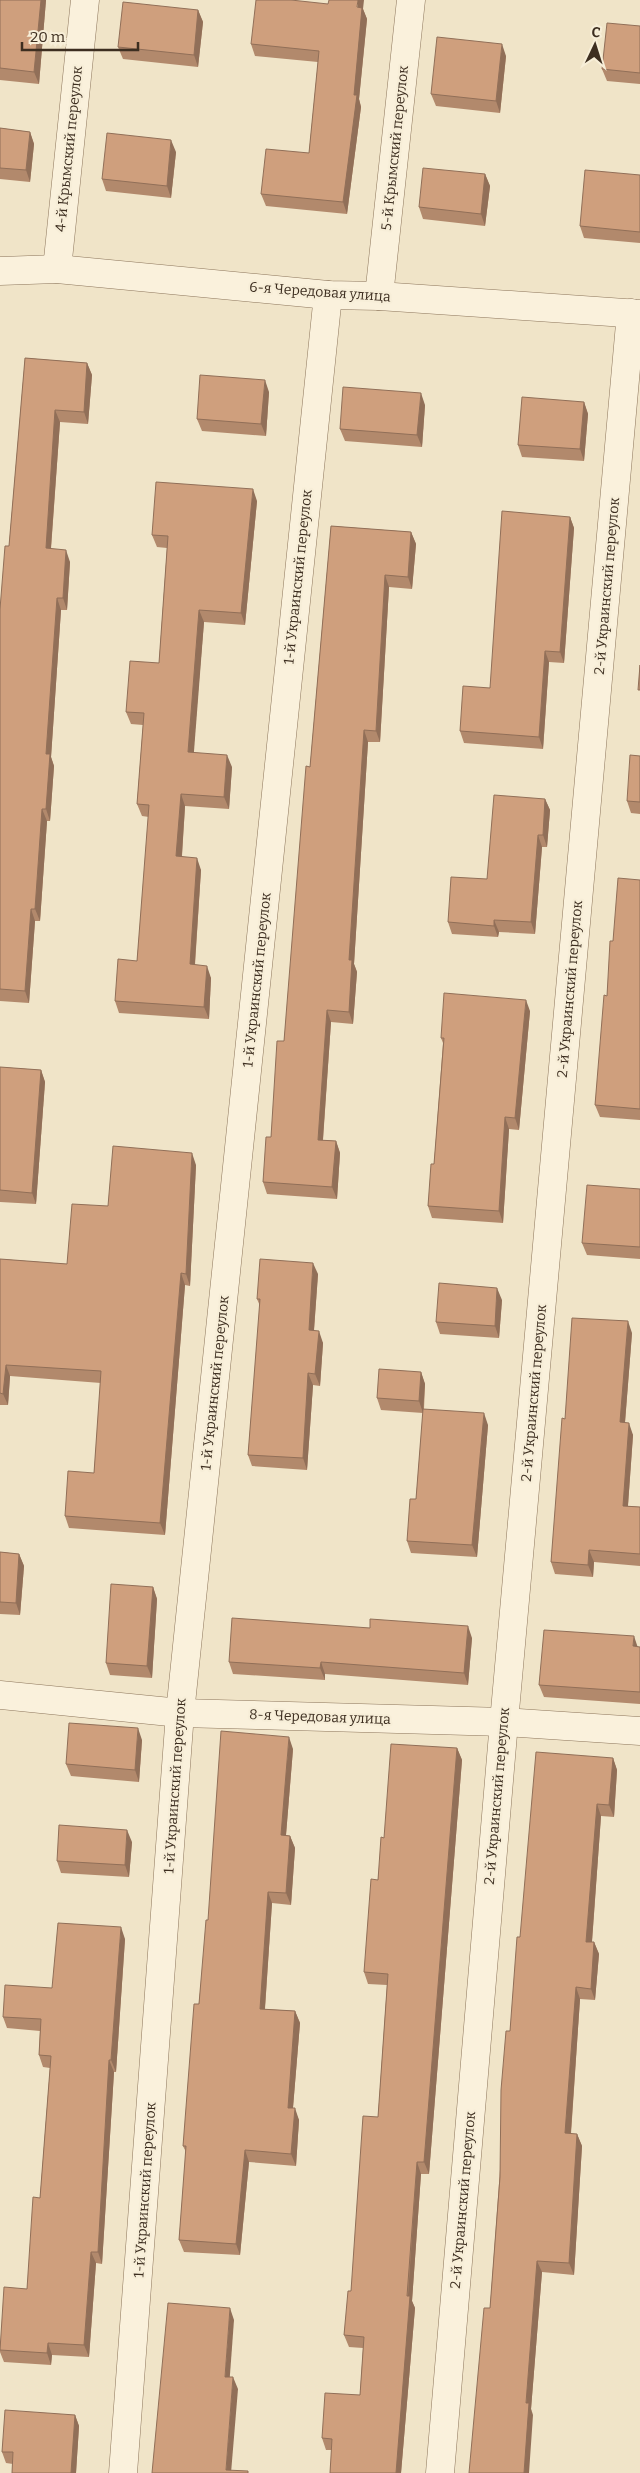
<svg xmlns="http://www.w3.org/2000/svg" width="640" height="2473" font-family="Bitter,serif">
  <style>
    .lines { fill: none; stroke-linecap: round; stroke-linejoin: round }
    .minor-casing { stroke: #8d765c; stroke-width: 29 }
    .minor { stroke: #faf1dc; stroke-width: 28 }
    .wall { fill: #b2896c }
    .shaded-wall { fill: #916f58 }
    .building { fill: #cf9f7d; stroke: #916f58 }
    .labels { text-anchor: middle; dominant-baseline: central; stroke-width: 4.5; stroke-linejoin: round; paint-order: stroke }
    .street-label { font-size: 14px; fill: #3d2e20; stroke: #f7eed8 }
  </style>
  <rect width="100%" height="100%" fill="#f0e4c8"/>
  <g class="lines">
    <defs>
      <g id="minor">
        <polyline points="57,269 85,0"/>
        <polyline points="0,271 57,269 328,295 379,296 640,314"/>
        <polyline points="379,296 411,0"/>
        <polyline points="0,1695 180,1713 504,1722 640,1731"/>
        <polyline points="123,2473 180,1713 328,295"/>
        <polyline points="440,2473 504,1722 631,313"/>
      </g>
    </defs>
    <use href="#minor" class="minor-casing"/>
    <use href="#minor" class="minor"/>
  </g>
  <g class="wall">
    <polygon points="0,0 46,0 39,84 0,80"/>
    <polygon points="363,9 367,19 359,99 361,107 347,214 266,206 261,194 309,153 318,62 255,56 251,44"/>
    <polygon points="198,10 203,22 198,67 123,59 118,47"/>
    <polygon points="640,26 640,84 607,81 602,69"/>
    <polygon points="506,56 500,113 436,106 431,94"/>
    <polygon points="0,128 30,132 34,144 30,182 0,179"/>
    <polygon points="176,152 171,198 106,191 102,179"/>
    <polygon points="485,174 490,186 485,226 423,219 419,207"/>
    <polygon points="640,175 640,243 584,238 580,226"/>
    <polygon points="25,358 87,363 92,375 88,424 60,422 51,549 70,562 67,610 61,610 51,757 54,766 50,821 47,821 40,921 35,921 29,1003 0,1001 0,609 9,546"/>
    <polygon points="269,392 266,436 202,431 197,419"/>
    <polygon points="584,402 588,414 584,461 522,457 518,445"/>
    <polygon points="425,405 422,447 345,441 340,429"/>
    <polygon points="257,501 245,625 204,622 193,753 232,767 229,809 185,806 182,856 201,870 195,965 211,978 209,1019 119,1013 115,1001 137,961 149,817 142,816 137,804 143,725 131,724 126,712 159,663 167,548 157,547 152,535"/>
    <polygon points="570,517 574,528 564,663 549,662 543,749 464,743 460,731 490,688"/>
    <polygon points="331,526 411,532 416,544 412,589 389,587 380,742 368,742 354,964 357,972 353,1024 331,1022 323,1140 336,1141 340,1153 337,1199 267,1194 263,1182 271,1137 284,1041 310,767"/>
    <polygon points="640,756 640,814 631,813 627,801"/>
    <polygon points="545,799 550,810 547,847 542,847 535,934 499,932 498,937 452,934 448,922 487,879"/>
    <polygon points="640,880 640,1120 600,1117 595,1105 613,941"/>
    <polygon points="530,1011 519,1130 509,1129 503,1223 432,1218 428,1206 434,1164 443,1043 441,1038"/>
    <polygon points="0,1067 41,1070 45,1082 36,1204 0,1202"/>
    <polygon points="196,1165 190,1286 185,1285 165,1535 69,1528 65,1516 94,1473 101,1383 10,1376 8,1405 0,1405 0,1259 67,1264 108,1206"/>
    <polygon points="640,1189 640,1259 587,1255 582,1243"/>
    <polygon points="318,1274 314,1331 323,1343 320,1386 313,1385 307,1470 252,1466 248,1455 260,1306 257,1299"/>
    <polygon points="502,1300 499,1338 440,1334 436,1322"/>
    <polygon points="632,1333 625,1423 633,1435 628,1506 640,1507 640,1566 594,1562 593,1577 555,1574 551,1562 565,1419"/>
    <polygon points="421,1372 425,1384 424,1409 488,1425 477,1557 411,1553 407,1541 416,1499 423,1413 381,1410 377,1398"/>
    <polygon points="0,1552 19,1554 24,1566 20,1615 0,1614"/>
    <polygon points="153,1587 157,1599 152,1678 110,1675 106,1663"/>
    <polygon points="472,1638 468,1685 325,1674 325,1680 233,1674 229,1662"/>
    <polygon points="638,1647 640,1647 640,1704 544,1697 539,1685"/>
    <polygon points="142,1740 139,1782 71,1776 66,1764"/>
    <polygon points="457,1748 462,1760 429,2174 421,2174 412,2301 415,2308 401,2473 330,2473 332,2450 326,2450 322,2438 360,2395 363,2348 349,2347 344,2335 378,2117 387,1985 368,1984 364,1972 384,1838"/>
    <polygon points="293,1749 286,1835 290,1836 295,1848 291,1905 272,1903 265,2009 295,2011 300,2023 293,2108 299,2120 296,2166 249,2162 240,2255 184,2252 179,2240 186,2152 183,2146 208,1920"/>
    <polygon points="613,1758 617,1770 614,1817 601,1816 592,1942 594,1942 599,1954 595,2000 580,1999 571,2134 577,2134 582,2146 574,2275 542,2272 531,2409 533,2415 490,2308 510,2031 520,1937"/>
    <polygon points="132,1842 129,1877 61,1873 57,1861"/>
    <polygon points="125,1939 116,2072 114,2072 102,2264 96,2263 89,2357 52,2355 51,2365 4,2362 0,2352 0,2342 27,2289 40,2198 50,2068 43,2067 39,2055 40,2031 7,2028 3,2017 52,1988"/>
    <polygon points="75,2415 79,2426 76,2473 12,2473 13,2464 6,2463 2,2452"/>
  </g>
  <g class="shaded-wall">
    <polygon points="41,0 46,0 39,84 34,72"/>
    <polygon points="358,0 364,0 363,9 367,19 359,99 361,107 347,214 343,202 354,95"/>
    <polygon points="198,10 203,22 198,67 194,55"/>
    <polygon points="502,44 506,56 500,113 496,101"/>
    <polygon points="30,132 34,144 30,182 26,170"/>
    <polygon points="171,140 176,152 171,198 167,186"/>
    <polygon points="485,174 490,186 485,226 481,214"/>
    <polygon points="87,363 92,375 88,424 84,412"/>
    <polygon points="265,380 269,392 266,436 261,424"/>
    <polygon points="421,393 425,405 422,447 417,435"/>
    <polygon points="584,402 588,414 584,461 580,449"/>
    <polygon points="55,410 60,422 50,560 46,548"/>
    <polygon points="253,489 257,501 245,625 241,613"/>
    <polygon points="570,517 574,528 564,663 560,652"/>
    <polygon points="411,532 416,544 412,589 408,577"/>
    <polygon points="66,550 70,562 67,610 63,598"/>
    <polygon points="385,575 389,587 380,742 376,731"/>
    <polygon points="57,598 61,610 51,757 54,766 50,821 46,809 46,754"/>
    <polygon points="199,610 204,622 193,764 188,752"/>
    <polygon points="545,651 549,662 543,749 539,737"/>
    <polygon points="364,730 368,742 354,964 357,972 353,1024 349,1012 349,960"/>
    <polygon points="227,755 232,767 229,809 224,797"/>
    <polygon points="181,794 185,806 181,868 176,856"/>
    <polygon points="545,799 550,810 547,847 543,835"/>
    <polygon points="42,809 47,821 40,921 35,909"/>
    <polygon points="538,835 542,847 535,934 531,922"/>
    <polygon points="197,858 201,870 194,976 190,964"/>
    <polygon points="31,909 35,921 29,1003 25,991"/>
    <polygon points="494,920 499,932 498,937 494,926"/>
    <polygon points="207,966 211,978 209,1019 204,1007"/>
    <polygon points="526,1000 530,1011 519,1130 515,1118"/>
    <polygon points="327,1010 331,1022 322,1152 318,1140"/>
    <polygon points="41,1070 45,1082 36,1204 32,1193"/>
    <polygon points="505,1117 509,1129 503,1223 499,1211"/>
    <polygon points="336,1141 340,1153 337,1199 332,1187"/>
    <polygon points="192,1153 196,1165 190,1286 186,1274"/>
    <polygon points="313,1263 318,1274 313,1342 309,1330"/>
    <polygon points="181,1273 185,1285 165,1535 160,1523"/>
    <polygon points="497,1288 502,1300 499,1338 495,1326"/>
    <polygon points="628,1321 632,1333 624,1434 620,1422"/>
    <polygon points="319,1331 323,1343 320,1386 315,1374"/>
    <polygon points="6,1365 10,1376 8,1405 3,1394"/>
    <polygon points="421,1372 425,1384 423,1413 419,1401"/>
    <polygon points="308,1373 313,1385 307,1470 303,1458"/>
    <polygon points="484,1413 488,1425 477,1557 472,1545"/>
    <polygon points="629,1423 633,1435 627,1518 623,1506"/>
    <polygon points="589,1550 594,1562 593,1577 588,1565"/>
    <polygon points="19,1554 24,1566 20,1615 16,1603"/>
    <polygon points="153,1587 157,1599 152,1678 147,1666"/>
    <polygon points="468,1626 472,1638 468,1685 464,1673"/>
    <polygon points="634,1636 638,1648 633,1646"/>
    <polygon points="321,1662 325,1674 325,1680 320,1668"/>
    <polygon points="138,1728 142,1740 139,1782 135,1770"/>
    <polygon points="289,1737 293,1749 285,1847 281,1835"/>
    <polygon points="457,1748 462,1760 429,2174 424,2162"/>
    <polygon points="613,1758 617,1770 614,1817 609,1805"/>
    <polygon points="597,1804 601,1816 591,1954 586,1942"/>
    <polygon points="127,1830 132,1842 129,1877 125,1865"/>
    <polygon points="290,1836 295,1848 291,1905 286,1893"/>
    <polygon points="268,1892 272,1903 264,2021 260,2009"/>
    <polygon points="121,1927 125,1939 116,2072 111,2060"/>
    <polygon points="594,1942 599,1954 595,2000 591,1989"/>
    <polygon points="576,1987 580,1999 570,2145 565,2133"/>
    <polygon points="295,2011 300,2023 292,2119 288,2108"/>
    <polygon points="109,2060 114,2072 102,2264 98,2252"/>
    <polygon points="295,2108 299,2120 296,2166 291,2154"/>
    <polygon points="577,2134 582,2146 574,2275 569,2263"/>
    <polygon points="245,2150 249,2162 240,2255 236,2244"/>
    <polygon points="417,2162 421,2174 412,2301 415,2308 401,2473 396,2473"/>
    <polygon points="91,2252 96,2263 89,2357 84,2345"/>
    <polygon points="537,2261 542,2272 531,2409 533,2415 529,2473 524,2473 526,2403"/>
    <polygon points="230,2308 234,2320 229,2388 225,2377"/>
    <polygon points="48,2343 52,2355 51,2365 47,2353"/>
    <polygon points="233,2377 238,2389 231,2473 226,2470"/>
    <polygon points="75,2415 79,2426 76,2473 71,2473"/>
  </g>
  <g class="building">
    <polygon points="0,0 41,0 34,72 0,68"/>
    <polygon points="256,0 291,0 328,4 329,0 358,0 357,7 362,8 354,95 357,95 343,202 261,194 266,149 309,153 319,51 251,44"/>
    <polygon points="123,2 198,10 194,55 118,47"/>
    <polygon points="607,23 640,26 640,73 602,69"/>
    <polygon points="437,37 502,44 496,101 431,94"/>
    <polygon points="0,128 30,132 26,170 0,168"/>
    <polygon points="107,133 171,140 167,186 102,179"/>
    <polygon points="423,168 485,174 481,214 419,207"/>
    <polygon points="585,170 640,175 640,232 580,226"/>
    <polygon points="25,358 87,363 84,412 55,410 46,548 66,550 63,598 57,598 46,754 50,754 46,809 42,809 35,909 31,909 25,991 0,989 0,609 5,546 9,546"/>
    <polygon points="200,375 265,380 261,424 197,419"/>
    <polygon points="343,387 421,393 417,435 340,429"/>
    <polygon points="522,397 584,402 580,449 518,445"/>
    <polygon points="156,482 253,489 241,613 199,610 188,752 227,755 224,797 181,794 176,856 197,858 190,964 207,966 204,1007 115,1001 118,959 137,961 149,805 137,804 144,713 126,712 130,661 159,663 168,536 152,535"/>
    <polygon points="502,511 570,517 560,652 545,651 539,737 460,731 463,686 490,688"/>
    <polygon points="331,526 411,532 408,577 385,575 376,731 364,730 349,960 352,960 349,1012 327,1010 318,1140 336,1141 332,1187 263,1182 266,1137 271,1137 277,1041 284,1041 306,766 310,767"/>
    <polygon points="640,665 640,690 638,690"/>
    <polygon points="630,755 640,756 640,802 627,801"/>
    <polygon points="494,795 545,799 543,835 538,835 531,922 494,920 494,926 448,922 451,877 487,879"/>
    <polygon points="618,878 640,880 640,1109 595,1105 604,995 607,996 610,941 613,941"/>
    <polygon points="444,993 526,1000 515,1118 505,1117 499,1211 428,1206 431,1164 434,1164 444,1038 441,1038"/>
    <polygon points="0,1067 41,1070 32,1193 0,1190"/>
    <polygon points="113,1146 192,1153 186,1274 181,1273 160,1523 65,1516 68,1471 94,1473 101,1371 6,1365 3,1394 0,1393 0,1259 67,1264 72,1204 108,1206"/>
    <polygon points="587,1185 640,1189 640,1247 582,1243"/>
    <polygon points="260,1259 313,1263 309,1330 319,1331 315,1374 308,1373 303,1458 248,1455 260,1299 257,1299"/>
    <polygon points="439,1283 497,1288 495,1326 436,1322"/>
    <polygon points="572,1318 628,1321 620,1422 629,1423 623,1506 640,1507 640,1554 589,1550 588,1565 551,1562 562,1418 565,1419"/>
    <polygon points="379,1369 421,1372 419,1401 377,1398"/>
    <polygon points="423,1409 484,1413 472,1545 407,1541 410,1499 416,1499"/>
    <polygon points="0,1552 19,1554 16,1603 0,1602"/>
    <polygon points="111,1584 153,1587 147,1666 106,1663"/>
    <polygon points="232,1618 370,1628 370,1619 468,1626 464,1673 321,1662 320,1668 229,1662"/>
    <polygon points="544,1630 634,1636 633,1646 640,1647 640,1692 539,1685"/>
    <polygon points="69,1723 138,1728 135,1770 66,1764"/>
    <polygon points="221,1731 289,1737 281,1835 290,1836 286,1893 268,1892 260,2009 295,2011 288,2108 295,2108 291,2154 245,2150 236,2244 179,2240 186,2146 183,2146 194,2004 199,2004 206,1920 208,1920"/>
    <polygon points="391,1744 457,1748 424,2162 417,2162 407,2296 410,2296 396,2473 330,2473 332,2439 322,2438 325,2393 360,2395 364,2337 344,2335 348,2291 351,2291 363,2116 378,2117 388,1974 364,1972 371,1879 378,1880 381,1837 384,1838"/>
    <polygon points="536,1752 613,1758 609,1805 597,1804 586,1942 594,1942 591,1989 576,1987 565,2133 577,2134 569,2263 537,2261 526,2403 529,2403 524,2473 469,2473 484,2308 490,2308 500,2177 501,2090 506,2031 510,2031 517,1937 520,1937"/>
    <polygon points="59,1825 127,1830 125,1865 57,1861"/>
    <polygon points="58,1923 121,1927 111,2060 109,2060 98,2252 91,2252 84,2345 48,2343 47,2353 0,2350 4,2287 27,2289 33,2197 40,2198 51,2056 39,2055 41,2019 3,2017 5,1985 52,1988"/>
    <polygon points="168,2303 230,2308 225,2377 233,2377 226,2470 248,2471 248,2473 152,2473"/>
    <polygon points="5,2410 75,2415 71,2473 12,2473 13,2452 2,2452"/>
  </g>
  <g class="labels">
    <g class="street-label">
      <text transform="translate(395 148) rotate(-84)">5-й Крымский переулок</text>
      <text transform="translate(69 149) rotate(-84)">4-й Крымский переулок</text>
      <text transform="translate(320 292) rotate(4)">6-я Чередовая улица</text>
      <text transform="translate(298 577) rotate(-84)">1-й Украинский переулок</text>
      <text transform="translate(607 586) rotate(-85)">2-й Украинский переулок</text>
      <text transform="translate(257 980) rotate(-84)">1-й Украинский переулок</text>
      <text transform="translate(570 989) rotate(-85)">2-й Украинский переулок</text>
      <text transform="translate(215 1383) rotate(-84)">1-й Украинский переулок</text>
      <text transform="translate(534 1393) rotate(-85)">2-й Украинский переулок</text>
      <text transform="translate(320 1717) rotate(2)">8-я Чередовая улица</text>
      <text transform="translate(175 1786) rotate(-86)">1-й Украинский переулок</text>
      <text transform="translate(497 1796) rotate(-85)">2-й Украинский переулок</text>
      <text transform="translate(145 2190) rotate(-86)">1-й Украинский переулок</text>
      <text transform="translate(463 2200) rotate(-85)">2-й Украинский переулок</text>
    </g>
  </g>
  <g transform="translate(595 45) rotate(4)" stroke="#f7eed8" stroke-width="4" paint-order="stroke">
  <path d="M0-4L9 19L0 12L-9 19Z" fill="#3d2e20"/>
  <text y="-8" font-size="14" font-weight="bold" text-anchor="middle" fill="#3d2e20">С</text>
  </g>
  <path d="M22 42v8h116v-8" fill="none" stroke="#3d2e20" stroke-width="2.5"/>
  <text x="30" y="42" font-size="15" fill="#3d2e20" stroke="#f7eed8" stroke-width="4" paint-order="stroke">20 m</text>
</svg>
